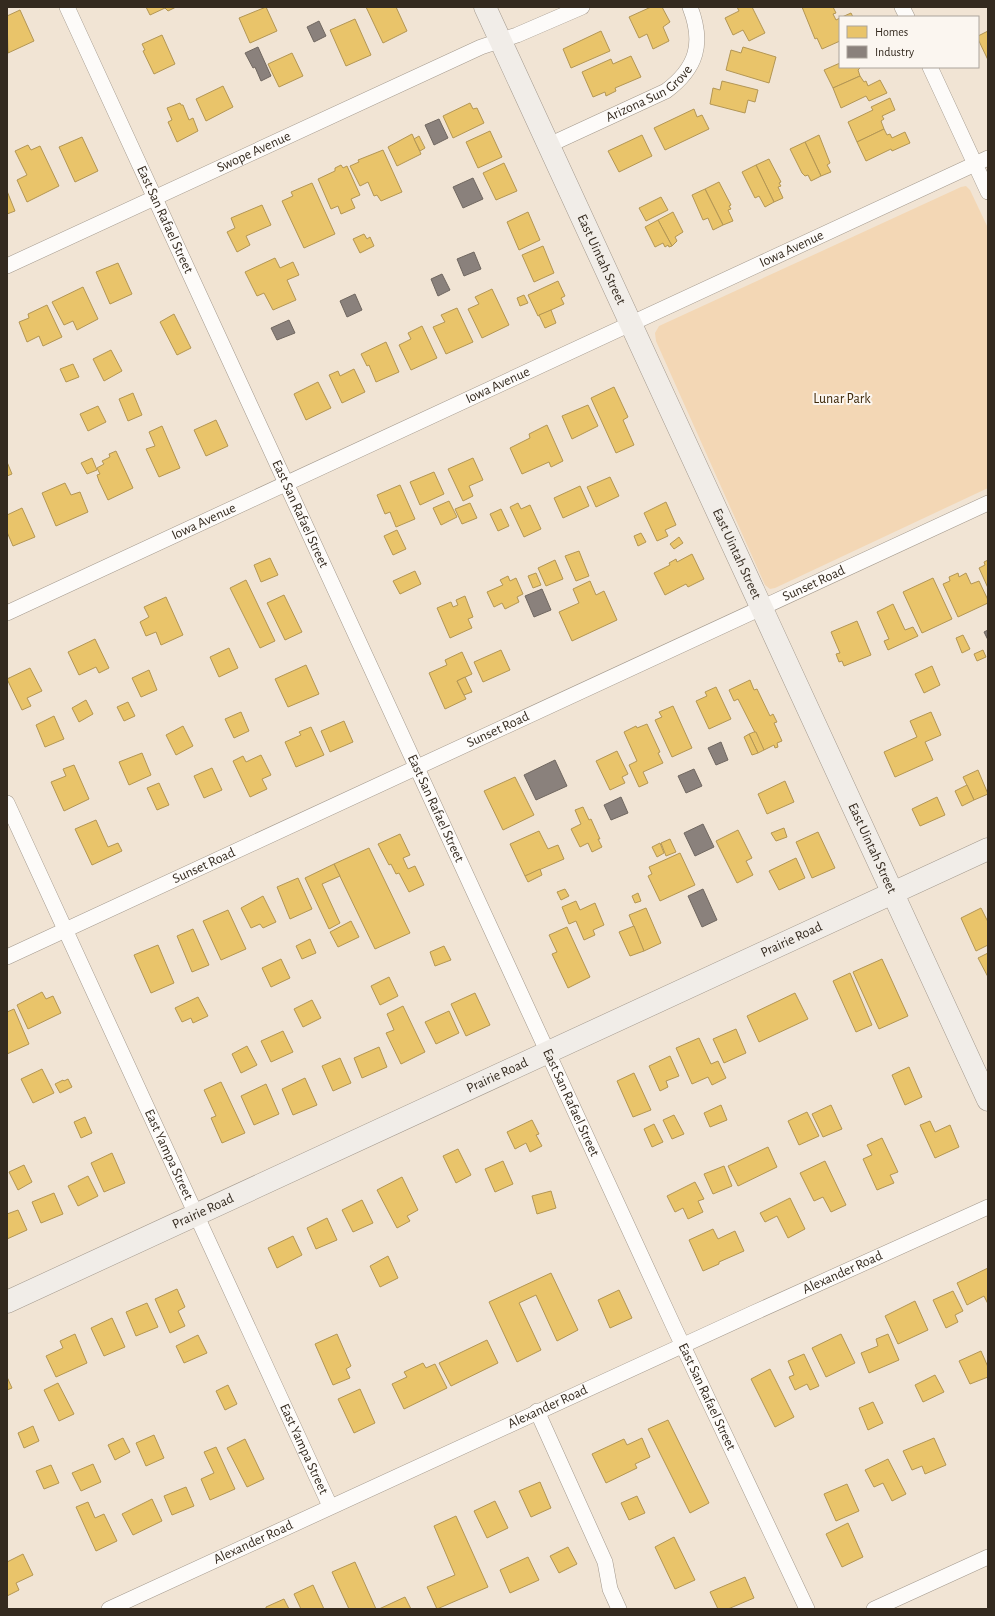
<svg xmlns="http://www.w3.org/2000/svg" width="995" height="1616" font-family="'Alegreya Sans',sans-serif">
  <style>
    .green { fill: #f3d7b5 }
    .homes { fill: #e9c46a; stroke: #b39654 }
    .industry { fill: #8a817c; stroke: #706760 }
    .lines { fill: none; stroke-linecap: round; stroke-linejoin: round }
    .street-casing { stroke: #a3998d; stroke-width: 16 }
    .secondary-casing { stroke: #a3998d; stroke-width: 23 }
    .street { stroke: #fdfbf9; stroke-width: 15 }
    .secondary { stroke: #f1ede8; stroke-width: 22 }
    .labels { text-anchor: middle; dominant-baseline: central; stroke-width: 4; stroke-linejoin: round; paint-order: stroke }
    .street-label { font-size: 14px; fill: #342a1f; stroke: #fbf6f0 }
    .park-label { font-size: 14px; fill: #3f290a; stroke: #fbf6f0 }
  </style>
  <rect width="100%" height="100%" fill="#f1e4d4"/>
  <polygon class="green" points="966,186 970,190 988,228 988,488 775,588 770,589 765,585 656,341 655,333 659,326 961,187"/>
  <g class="homes">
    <polygon points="146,7 176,7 168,11 165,8 150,15"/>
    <polygon points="266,7 277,31 250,43 239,18"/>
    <polygon points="366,7 396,7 407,31 383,43"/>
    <polygon points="651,7 662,7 670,22 663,27 669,41 653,49 647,34 639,38 629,17"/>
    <polygon points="737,7 752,7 765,33 749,41 743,30 733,35 725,18 739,11"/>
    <polygon points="802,7 833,7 836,13 833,14 836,20 840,18 840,41 822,49 817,38 815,39"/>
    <polygon points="20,10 34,41 8,53 7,16"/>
    <polygon points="851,13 853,17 842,17"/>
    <polygon points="355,19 371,55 346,66 330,30"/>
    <polygon points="601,31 610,51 571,68 563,49"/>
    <polygon points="988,31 988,60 978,39 978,36"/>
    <polygon points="162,35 175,64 154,74 143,51 145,50 142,44"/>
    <polygon points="743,47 776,57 769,83 726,70 731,50 741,53"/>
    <polygon points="292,53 303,76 279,87 268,64"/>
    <polygon points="631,56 641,77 615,88 616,91 606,96 605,92 593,97 582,72 611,59 613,64"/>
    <polygon points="840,63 840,67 860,67 860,68 858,70 860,76 833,88 824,70"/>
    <polygon points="860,76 864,82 866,81 868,86 880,80 887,93 869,101 866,96 841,108 833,88"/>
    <polygon points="722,81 758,90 755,102 748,100 745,113 710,104 713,88 720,90"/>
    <polygon points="223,86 233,107 206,121 196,99"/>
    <polygon points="890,98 895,110 882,116 884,119 881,121 884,129 857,142 848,122 873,110 871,107"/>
    <polygon points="180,103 181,105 183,105 189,120 193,118 198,131 177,142 168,122 172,120 167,108"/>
    <polygon points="470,103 473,109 477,108 484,123 453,138 443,116"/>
    <polygon points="694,109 697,117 702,115 709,129 665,150 654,128"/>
    <polygon points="884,129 887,135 890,134 892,138 905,132 910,143 892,151 891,149 866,161 857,142"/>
    <polygon points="490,131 502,157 478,168 466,142"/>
    <polygon points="412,134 421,154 397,166 388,147"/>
    <polygon points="642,135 652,156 619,172 608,151"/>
    <polygon points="819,135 830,163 827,165 831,172 821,176 805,142"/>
    <polygon points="419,136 425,148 420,151 414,139"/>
    <polygon points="82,137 98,171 75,182 59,147"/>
    <polygon points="805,142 821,176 811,181 808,175 805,176 802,173 790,149"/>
    <polygon points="28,145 31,150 40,146 59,186 27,202 17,180 27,175 15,151"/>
    <polygon points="383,150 402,192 381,201 377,195 374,196 368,182 360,186 350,166 359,162 358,160"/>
    <polygon points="769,159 781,182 779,183 781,186 778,187 783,198 774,202 756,165"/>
    <polygon points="504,163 517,191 496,200 483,173"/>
    <polygon points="341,165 343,168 347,166 360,195 351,199 355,208 341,214 338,206 331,209 318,179 335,171 335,168"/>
    <polygon points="756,165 774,202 765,207 759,196 755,198 742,172"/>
    <polygon points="719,182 731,205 729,206 731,209 728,210 733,221 723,225 705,189"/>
    <polygon points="312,183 335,234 304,248 282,201 293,196 291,192"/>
    <polygon points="705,189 723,225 713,230 708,218 703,220 692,195"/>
    <polygon points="7,191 15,211 7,214"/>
    <polygon points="661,197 668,210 646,221 639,208"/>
    <polygon points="262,205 271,225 246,236 250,245 237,252 227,232 235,228 231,218"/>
    <polygon points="528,212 540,240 519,250 507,222"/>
    <polygon points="673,212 683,232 675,237 677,241 672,246 658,220"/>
    <polygon points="658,220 672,246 669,247 668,245 665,247 663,243 655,247 645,227"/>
    <polygon points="364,234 367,239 370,237 374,246 360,253 353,239"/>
    <polygon points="543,246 554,273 534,282 522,255"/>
    <polygon points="275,258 280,268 293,262 299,275 287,280 296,300 273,310 264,293 257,296 245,272"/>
    <polygon points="118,263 132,294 110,304 96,272"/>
    <polygon points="558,281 565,296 561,298 564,304 538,316 528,295"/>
    <polygon points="83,287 98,319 77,330 73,321 64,325 52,302"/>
    <polygon points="492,289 509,325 482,338 468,309 479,304 475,297"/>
    <polygon points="524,295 528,303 520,306 517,298"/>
    <polygon points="47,305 62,337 43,346 39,336 27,342 19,322 29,318 28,314"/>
    <polygon points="457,308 473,342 446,354 433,327 445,322 441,315"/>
    <polygon points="551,310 556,323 545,328 539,315"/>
    <polygon points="174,314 191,348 177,355 160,322"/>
    <polygon points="422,326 437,358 411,370 399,345 411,339 408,333"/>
    <polygon points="386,342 399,372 376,382 369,365 367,366 361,354"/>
    <polygon points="111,350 122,371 104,381 93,359"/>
    <polygon points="73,364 79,377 66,382 60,369"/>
    <polygon points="354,369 365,392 342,403 329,375 338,371 340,376"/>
    <polygon points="318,382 331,408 306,420 294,394"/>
    <polygon points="614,387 628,417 623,420 634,445 616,453 591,398"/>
    <polygon points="133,393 142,415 128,421 119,399"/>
    <polygon points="588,405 598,426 572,439 562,416"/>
    <polygon points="98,406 106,422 88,431 80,414"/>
    <polygon points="216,420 228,446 206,456 194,430"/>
    <polygon points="547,425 563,461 551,467 549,462 522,474 510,448 530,438 529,434"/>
    <polygon points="162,426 180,468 159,477 146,449 155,446 149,432"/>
    <polygon points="116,451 133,488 108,500 99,481 97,475 100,474 97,468 104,464 102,461 110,457 109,454"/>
    <polygon points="92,458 97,470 87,474 81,463"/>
    <polygon points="473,458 483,480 469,486 473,496 463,501 448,469"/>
    <polygon points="7,462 12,474 7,476"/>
    <polygon points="434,472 444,494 420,505 410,482"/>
    <polygon points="610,477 619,496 596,507 587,487"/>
    <polygon points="65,483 71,495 80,492 88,512 56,526 42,493"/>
    <polygon points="400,485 415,519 396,527 390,512 385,514 377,495"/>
    <polygon points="580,486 589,506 563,518 554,498"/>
    <polygon points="449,501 457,517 441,525 433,508"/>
    <polygon points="666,502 676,525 665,530 668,536 657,541 644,513"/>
    <polygon points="470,503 477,518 462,524 455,509"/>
    <polygon points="518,503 521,509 530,505 541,529 524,537 510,507"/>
    <polygon points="22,508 35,537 13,546 7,532 7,515"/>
    <polygon points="501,509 509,526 498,531 490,514"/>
    <polygon points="397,530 406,549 393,555 384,536"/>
    <polygon points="641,533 646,542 638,546 634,536"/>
    <polygon points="679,537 683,543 674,549 670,544"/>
    <polygon points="579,551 589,576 576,581 565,556"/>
    <polygon points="692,554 704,579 688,587 686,584 665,595 654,573 670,565 669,563 676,559 677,562"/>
    <polygon points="270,558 278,575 261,582 254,565"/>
    <polygon points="555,560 563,579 546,586 538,568"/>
    <polygon points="988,560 988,588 979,568 985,565 984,562"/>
    <polygon points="415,571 421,584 400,594 393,581"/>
    <polygon points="536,573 541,585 533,588 528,576"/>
    <polygon points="958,573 959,577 966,573 971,584 979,581 988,600 988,603 958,617 943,584 950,581 949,577"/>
    <polygon points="508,576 510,581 516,578 523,594 517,597 519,602 505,609 502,603 494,607 487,592 503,585 500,580"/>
    <polygon points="933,578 952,619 922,633 903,592"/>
    <polygon points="246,580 275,641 260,648 230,588"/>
    <polygon points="590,581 596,595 604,591 617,620 572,641 559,612 579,603 573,589"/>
    <polygon points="284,595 302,632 285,640 267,603"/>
    <polygon points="465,596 473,617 468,619 472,628 450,638 437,608 451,602 453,607 458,605 456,600"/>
    <polygon points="166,597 183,635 161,645 156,632 146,636 140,622 149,617 144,607"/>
    <polygon points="893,604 905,630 913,627 918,636 888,650 884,641 889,639 877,612"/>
    <polygon points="857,621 871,655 844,666 842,661 839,662 836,654 840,653 831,632"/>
    <polygon points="963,635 970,649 962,653 956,638"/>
    <polygon points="95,639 109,668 99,673 96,667 79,675 68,652"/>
    <polygon points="229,648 238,668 219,677 210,657"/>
    <polygon points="501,650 510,670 483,682 474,662"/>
    <polygon points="983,650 986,657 977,661 974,654"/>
    <polygon points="462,652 472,674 457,681 466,699 445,709 429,673 447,665 445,660"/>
    <polygon points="306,665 319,694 288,707 275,679"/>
    <polygon points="932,666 940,685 924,693 915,674"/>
    <polygon points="30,668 42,691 27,698 31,706 22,710 7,679"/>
    <polygon points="149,670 157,690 141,697 132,678"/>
    <polygon points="465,677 472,692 464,695 457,681"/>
    <polygon points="750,680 754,690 757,689 770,716 773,714 777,722 774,723 782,741 777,743 778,747 775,748 774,745 764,750 738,699 734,701 729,690"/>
    <polygon points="716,687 731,719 709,729 696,701 707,696 705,692"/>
    <polygon points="86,700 93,714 79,722 72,708"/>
    <polygon points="128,702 135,716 124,721 117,707"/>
    <polygon points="673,706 692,748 672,757 655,720 662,717 659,712"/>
    <polygon points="241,712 249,731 234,738 225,719"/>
    <polygon points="931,712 941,735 925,742 933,760 895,777 884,752 917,737 910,721"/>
    <polygon points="54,716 64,739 45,747 36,725"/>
    <polygon points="344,721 353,742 330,752 321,731"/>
    <polygon points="647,724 660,752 658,753 663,763 643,772 648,783 639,787 629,765 637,761 624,732 636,726 637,728"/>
    <polygon points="183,726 193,746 176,755 166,735"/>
    <polygon points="311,727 324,755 296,767 285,742 301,735 299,732"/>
    <polygon points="754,732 756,732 764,750 758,753 749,734"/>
    <polygon points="749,734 758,753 752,755 744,737"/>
    <polygon points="617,751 628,774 622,777 625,783 610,790 596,761"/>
    <polygon points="142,753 151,775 129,785 119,762"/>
    <polygon points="261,755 271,775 262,779 267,789 250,797 233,761 243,756 246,762"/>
    <polygon points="74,765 89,799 64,811 51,782 66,776 63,769"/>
    <polygon points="212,768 222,790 204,798 194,776"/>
    <polygon points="978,770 988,794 974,800 963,777"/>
    <polygon points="515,777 534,815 503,830 484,791"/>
    <polygon points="785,781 794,802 767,814 758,794"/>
    <polygon points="159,783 169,805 157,810 147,788"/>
    <polygon points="967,785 974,800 962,806 955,791"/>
    <polygon points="937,797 945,815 920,826 912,809"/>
    <polygon points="583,807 589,820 591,819 600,839 598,839 602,847 592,852 588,843 580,847 571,829 581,824 575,810"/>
    <polygon points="96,820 108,847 118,843 122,851 92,865 75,829"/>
    <polygon points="784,828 787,837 776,841 771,833"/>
    <polygon points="738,830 752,858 746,861 753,875 737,883 716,841"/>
    <polygon points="539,831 548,849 558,845 564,859 525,876 510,844"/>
    <polygon points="818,832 835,868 812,878 796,842"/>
    <polygon points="400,834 410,855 403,858 408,869 415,866 424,885 409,892 399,873 396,874 391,864 389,865 378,844"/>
    <polygon points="670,839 676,852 666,856 661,843"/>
    <polygon points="660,843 664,853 657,857 652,847"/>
    <polygon points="369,848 410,933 375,949 334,864"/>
    <polygon points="680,853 695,885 660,901 648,876 652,874 649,867"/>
    <polygon points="796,858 805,878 779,890 769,871"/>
    <polygon points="334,864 340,876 322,884 340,923 329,929 305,878"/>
    <polygon points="540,869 542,875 528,882 525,876"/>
    <polygon points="298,878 312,909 290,919 277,887"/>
    <polygon points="565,889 569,896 561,900 557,892"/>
    <polygon points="638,893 641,901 635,903 632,896"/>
    <polygon points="263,896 276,922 263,928 260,924 251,928 241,908"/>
    <polygon points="576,901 580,910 595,903 604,925 593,930 595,935 584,940 576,921 569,924 562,907"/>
    <polygon points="646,908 661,943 644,951 629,915"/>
    <polygon points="981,908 988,922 988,945 976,951 961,918"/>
    <polygon points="228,910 246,949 221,960 203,921"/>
    <polygon points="351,921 359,937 338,947 330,932"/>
    <polygon points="634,926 644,951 630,956 619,932"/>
    <polygon points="567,927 590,977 568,988 552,954 557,952 549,935"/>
    <polygon points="193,929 209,965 192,972 177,936"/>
    <polygon points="310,939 316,953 302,959 296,946"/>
    <polygon points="158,945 174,983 151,993 134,955"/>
    <polygon points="444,946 451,960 435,966 430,952"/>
    <polygon points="988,953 988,977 978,958"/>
    <polygon points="281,959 290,978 271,987 262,968"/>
    <polygon points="882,959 908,1016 879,1029 853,972"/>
    <polygon points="850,973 872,1025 856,1032 833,981"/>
    <polygon points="389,977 398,996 380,1005 371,986"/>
    <polygon points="42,992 46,999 53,996 61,1013 28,1029 17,1005"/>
    <polygon points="475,993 490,1025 466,1036 451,1004"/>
    <polygon points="795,993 808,1019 759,1042 747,1016"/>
    <polygon points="198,997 208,1016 193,1023 191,1018 182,1022 175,1008"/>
    <polygon points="312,1000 321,1018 303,1027 294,1009"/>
    <polygon points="403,1006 425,1052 401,1064 386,1033 394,1030 387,1014"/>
    <polygon points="14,1009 29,1044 7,1054 7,1012"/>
    <polygon points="449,1011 459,1033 436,1044 425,1022"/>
    <polygon points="736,1029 746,1053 724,1063 713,1039"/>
    <polygon points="283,1031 293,1052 271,1062 261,1041"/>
    <polygon points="699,1038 711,1064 718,1061 726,1078 712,1085 708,1077 692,1084 676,1048"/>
    <polygon points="247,1046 257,1065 241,1073 232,1054"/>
    <polygon points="379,1047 387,1067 362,1078 354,1058"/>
    <polygon points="670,1056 679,1076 666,1081 668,1087 660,1091 649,1066"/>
    <polygon points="340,1058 351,1083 333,1091 322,1066"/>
    <polygon points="909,1067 922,1097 905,1105 892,1075"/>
    <polygon points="42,1069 54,1093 33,1103 21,1079"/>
    <polygon points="634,1073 651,1110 633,1117 617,1081"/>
    <polygon points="305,1078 317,1105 293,1115 282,1089"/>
    <polygon points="68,1079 72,1087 60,1093 55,1084 63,1080 64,1081"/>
    <polygon points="221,1082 245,1133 222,1143 211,1118 216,1116 204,1090"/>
    <polygon points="266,1084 279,1114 254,1125 241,1096"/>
    <polygon points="721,1105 727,1120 710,1127 704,1113"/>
    <polygon points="831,1105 842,1129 823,1137 812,1114"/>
    <polygon points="807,1112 819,1136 799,1145 788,1121"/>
    <polygon points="674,1115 684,1134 672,1139 663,1120"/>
    <polygon points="85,1117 92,1133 81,1138 74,1122"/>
    <polygon points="532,1120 539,1134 536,1135 542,1146 530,1152 526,1143 515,1149 507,1132"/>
    <polygon points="930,1121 935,1132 950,1125 959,1147 935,1158 920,1125"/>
    <polygon points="654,1124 663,1142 652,1147 644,1129"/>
    <polygon points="882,1138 898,1172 890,1175 894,1183 877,1190 863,1159 872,1155 867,1145"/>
    <polygon points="768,1147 777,1167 738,1186 728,1166"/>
    <polygon points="458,1149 471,1175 456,1183 443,1156"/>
    <polygon points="112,1153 125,1183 104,1192 91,1163"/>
    <polygon points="503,1161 513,1184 495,1192 485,1169"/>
    <polygon points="825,1161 846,1205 831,1212 823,1197 814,1201 800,1173"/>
    <polygon points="24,1165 32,1182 18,1190 9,1172"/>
    <polygon points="724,1166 732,1186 713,1194 704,1174"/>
    <polygon points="88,1176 98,1196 78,1206 68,1186"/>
    <polygon points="402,1177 418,1210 407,1216 410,1221 397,1228 377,1190"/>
    <polygon points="695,1182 704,1199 698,1201 703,1212 688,1219 683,1208 675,1212 667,1196"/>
    <polygon points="551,1191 556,1208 537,1214 532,1196"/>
    <polygon points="54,1193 63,1214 41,1223 32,1202"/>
    <polygon points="790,1198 805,1229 788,1238 777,1216 765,1222 760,1213"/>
    <polygon points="362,1200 373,1223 353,1232 342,1210"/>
    <polygon points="18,1210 27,1230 7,1239 7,1214"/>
    <polygon points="327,1218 337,1240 316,1249 307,1228"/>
    <polygon points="713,1229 718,1239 735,1231 744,1251 719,1262 719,1264 703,1271 689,1240"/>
    <polygon points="293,1236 302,1255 277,1268 268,1248"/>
    <polygon points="388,1256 398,1278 380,1287 370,1266"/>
    <polygon points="988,1268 988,1304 984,1296 967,1305 957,1283"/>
    <polygon points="551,1273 578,1330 557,1341 536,1295 519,1303 541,1350 517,1362 489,1302"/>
    <polygon points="177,1289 185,1307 178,1311 185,1326 170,1333 155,1299"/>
    <polygon points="619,1290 632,1318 610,1328 598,1300"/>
    <polygon points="953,1291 963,1311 955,1315 958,1322 946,1328 933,1300"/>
    <polygon points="915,1301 928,1330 898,1344 885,1316"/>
    <polygon points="147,1303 158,1327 136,1336 126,1312"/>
    <polygon points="112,1318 125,1347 104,1356 91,1328"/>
    <polygon points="75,1334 87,1363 56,1377 46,1356 63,1348 60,1341"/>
    <polygon points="337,1334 351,1366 346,1369 350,1378 333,1385 315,1344"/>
    <polygon points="841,1334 855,1363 826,1377 812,1348"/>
    <polygon points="888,1334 899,1360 869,1373 861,1353 878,1346 876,1339"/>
    <polygon points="198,1335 207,1353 184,1363 176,1346"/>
    <polygon points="487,1340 498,1363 451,1386 439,1363"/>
    <polygon points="981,1351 988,1367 988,1377 970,1384 959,1361"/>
    <polygon points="804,1354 819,1386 810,1390 807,1384 795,1390 789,1377 794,1375 788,1361"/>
    <polygon points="423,1363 426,1368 435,1364 447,1388 404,1409 392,1384 407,1377 404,1372"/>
    <polygon points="770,1369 794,1417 775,1427 751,1379"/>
    <polygon points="935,1375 944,1392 923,1402 915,1385"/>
    <polygon points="7,1377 12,1388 7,1390"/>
    <polygon points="58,1383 74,1414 59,1421 44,1390"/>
    <polygon points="228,1385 237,1404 225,1410 216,1391"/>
    <polygon points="360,1389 375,1423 354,1433 338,1399"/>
    <polygon points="873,1402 883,1423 868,1430 859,1408"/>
    <polygon points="668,1420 709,1503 690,1513 648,1429"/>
    <polygon points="33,1426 39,1441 24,1448 18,1433"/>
    <polygon points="154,1435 164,1458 146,1466 136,1443"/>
    <polygon points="123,1438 130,1452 115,1460 108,1445"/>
    <polygon points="642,1438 650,1457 635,1464 637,1468 606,1483 592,1454 624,1439 627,1445"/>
    <polygon points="934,1438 946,1465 925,1474 922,1466 912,1470 903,1451"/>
    <polygon points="245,1439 264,1479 247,1487 227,1448"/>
    <polygon points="216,1447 235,1489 210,1500 201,1479 214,1473 204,1452"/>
    <polygon points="888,1459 906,1494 892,1501 883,1483 874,1487 865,1470"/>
    <polygon points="93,1464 101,1482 81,1491 72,1473"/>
    <polygon points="51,1465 59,1483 44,1489 36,1471"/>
    <polygon points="540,1482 551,1508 531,1517 519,1491"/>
    <polygon points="847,1484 859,1511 836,1521 824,1494"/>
    <polygon points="186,1487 194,1506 172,1515 164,1496"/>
    <polygon points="637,1496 645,1513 629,1520 621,1503"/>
    <polygon points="152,1499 162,1521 133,1535 122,1514"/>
    <polygon points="495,1501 508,1528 487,1538 474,1511"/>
    <polygon points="88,1502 95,1518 104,1514 117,1541 96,1551 76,1507"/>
    <polygon points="456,1516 488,1587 437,1609 427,1587 455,1575 434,1526"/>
    <polygon points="848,1523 863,1557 842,1567 826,1534"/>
    <polygon points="674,1537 695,1580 675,1589 655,1547"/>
    <polygon points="568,1547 577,1564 559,1573 550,1556"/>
    <polygon points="23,1554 33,1575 16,1583 19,1590 7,1596 7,1562"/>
    <polygon points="528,1557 539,1580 510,1593 500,1570"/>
    <polygon points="355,1562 376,1609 349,1609 332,1572"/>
    <polygon points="745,1577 754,1598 728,1609 718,1609 710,1592"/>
    <polygon points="313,1585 324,1609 301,1609 294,1594"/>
    <polygon points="405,1597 411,1609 379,1609"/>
    <polygon points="284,1599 289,1609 266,1609 266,1607"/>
  </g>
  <g class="industry">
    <polygon points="319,21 326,36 314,42 307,27"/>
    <polygon points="258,47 271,76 261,81 255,67 253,68 245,53"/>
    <polygon points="439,119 448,138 434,145 425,125"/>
    <polygon points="473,178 483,199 463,208 453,187"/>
    <polygon points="474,252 481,269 464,276 457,259"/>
    <polygon points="442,274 450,290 438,296 431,279"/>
    <polygon points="355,294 362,310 347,317 340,301"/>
    <polygon points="289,320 295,333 277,340 271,328"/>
    <polygon points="542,589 551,610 534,617 525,596"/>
    <polygon points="988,630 988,640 984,632"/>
    <polygon points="721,742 728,760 716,765 708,748"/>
    <polygon points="555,760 567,786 536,800 524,775"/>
    <polygon points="694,769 702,786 686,793 678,776"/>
    <polygon points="621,797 628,813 611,820 604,805"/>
    <polygon points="703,824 714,847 695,856 684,833"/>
    <polygon points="703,889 717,920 702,927 688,896"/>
  </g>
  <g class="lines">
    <defs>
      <g id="street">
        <path id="s1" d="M67 7 674 1327 807 1609"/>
        <polyline points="902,7 907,17"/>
        <polyline points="930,67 988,192"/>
        <path id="s2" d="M549 145 666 91C697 68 704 43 690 7"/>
        <path id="s3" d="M7 266 481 47 517 35 582 7"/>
        <path id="s4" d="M7 613 988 158"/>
        <path id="s5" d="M7 803 330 1506"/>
        <path id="s6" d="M7 957 988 503"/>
        <polyline points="537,1411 605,1562 610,1589 619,1609"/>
        <path id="s7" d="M109 1609C401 1474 694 1339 988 1207"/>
        <polyline points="874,1609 988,1557"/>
      </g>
      <g id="secondary">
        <path id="s8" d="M485 7 988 1100"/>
        <path id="s9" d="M7 1302 988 849"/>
      </g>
    </defs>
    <use href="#street" class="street-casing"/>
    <use href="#secondary" class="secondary-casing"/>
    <use href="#street" class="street"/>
    <use href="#secondary" class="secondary"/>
  </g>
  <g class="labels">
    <g class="street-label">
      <text stroke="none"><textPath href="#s2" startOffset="113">Arizona Sun Grove</textPath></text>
      <text stroke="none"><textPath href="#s3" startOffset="272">Swope Avenue</textPath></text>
      <text stroke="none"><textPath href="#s1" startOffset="234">East San Rafael Street</textPath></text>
      <text stroke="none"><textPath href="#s4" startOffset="865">Iowa Avenue</textPath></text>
      <text stroke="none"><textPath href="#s8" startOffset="278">East Uintah Street</textPath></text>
      <text stroke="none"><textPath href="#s4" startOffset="541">Iowa Avenue</textPath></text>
      <text stroke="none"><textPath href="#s1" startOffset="558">East San Rafael Street</textPath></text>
      <text stroke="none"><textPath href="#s4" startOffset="217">Iowa Avenue</textPath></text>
      <text stroke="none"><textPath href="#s8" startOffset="602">East Uintah Street</textPath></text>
      <text stroke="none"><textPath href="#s6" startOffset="889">Sunset Road</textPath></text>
      <text stroke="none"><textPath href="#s6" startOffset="541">Sunset Road</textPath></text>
      <text stroke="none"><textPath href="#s1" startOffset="882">East San Rafael Street</textPath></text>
      <text stroke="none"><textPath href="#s8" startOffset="926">East Uintah Street</textPath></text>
      <text stroke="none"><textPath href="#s6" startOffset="217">Sunset Road</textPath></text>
      <text stroke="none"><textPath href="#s9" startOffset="864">Prairie Road</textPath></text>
      <text stroke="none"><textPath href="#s9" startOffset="540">Prairie Road</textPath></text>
      <text stroke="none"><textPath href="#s1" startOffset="1206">East San Rafael Street</textPath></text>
      <text stroke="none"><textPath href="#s5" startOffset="387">East Yampa Street</textPath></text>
      <text stroke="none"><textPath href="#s9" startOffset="216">Prairie Road</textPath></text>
      <text stroke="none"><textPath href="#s7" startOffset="807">Alexander Road</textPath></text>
      <text stroke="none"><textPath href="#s1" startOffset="1530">East San Rafael Street</textPath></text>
      <text stroke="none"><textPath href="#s7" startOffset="483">Alexander Road</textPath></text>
      <text stroke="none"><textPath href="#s5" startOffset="711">East Yampa Street</textPath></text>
      <text stroke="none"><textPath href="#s7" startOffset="159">Alexander Road</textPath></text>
    </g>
    <g class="park-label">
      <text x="842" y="399">Lunar Park</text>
    </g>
  </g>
  <rect width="995" height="1616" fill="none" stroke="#342a1f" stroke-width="16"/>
  <rect x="839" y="16" width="140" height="52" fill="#fbf6f0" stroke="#aba49c"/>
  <rect x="847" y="26" width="20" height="12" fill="#e9c46a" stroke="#aba49c"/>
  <text x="875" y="36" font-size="12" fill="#342a1f">Homes</text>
  <rect x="847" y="46" width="20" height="12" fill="#8a817c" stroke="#aba49c"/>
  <text x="875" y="56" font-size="12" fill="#342a1f">Industry</text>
</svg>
